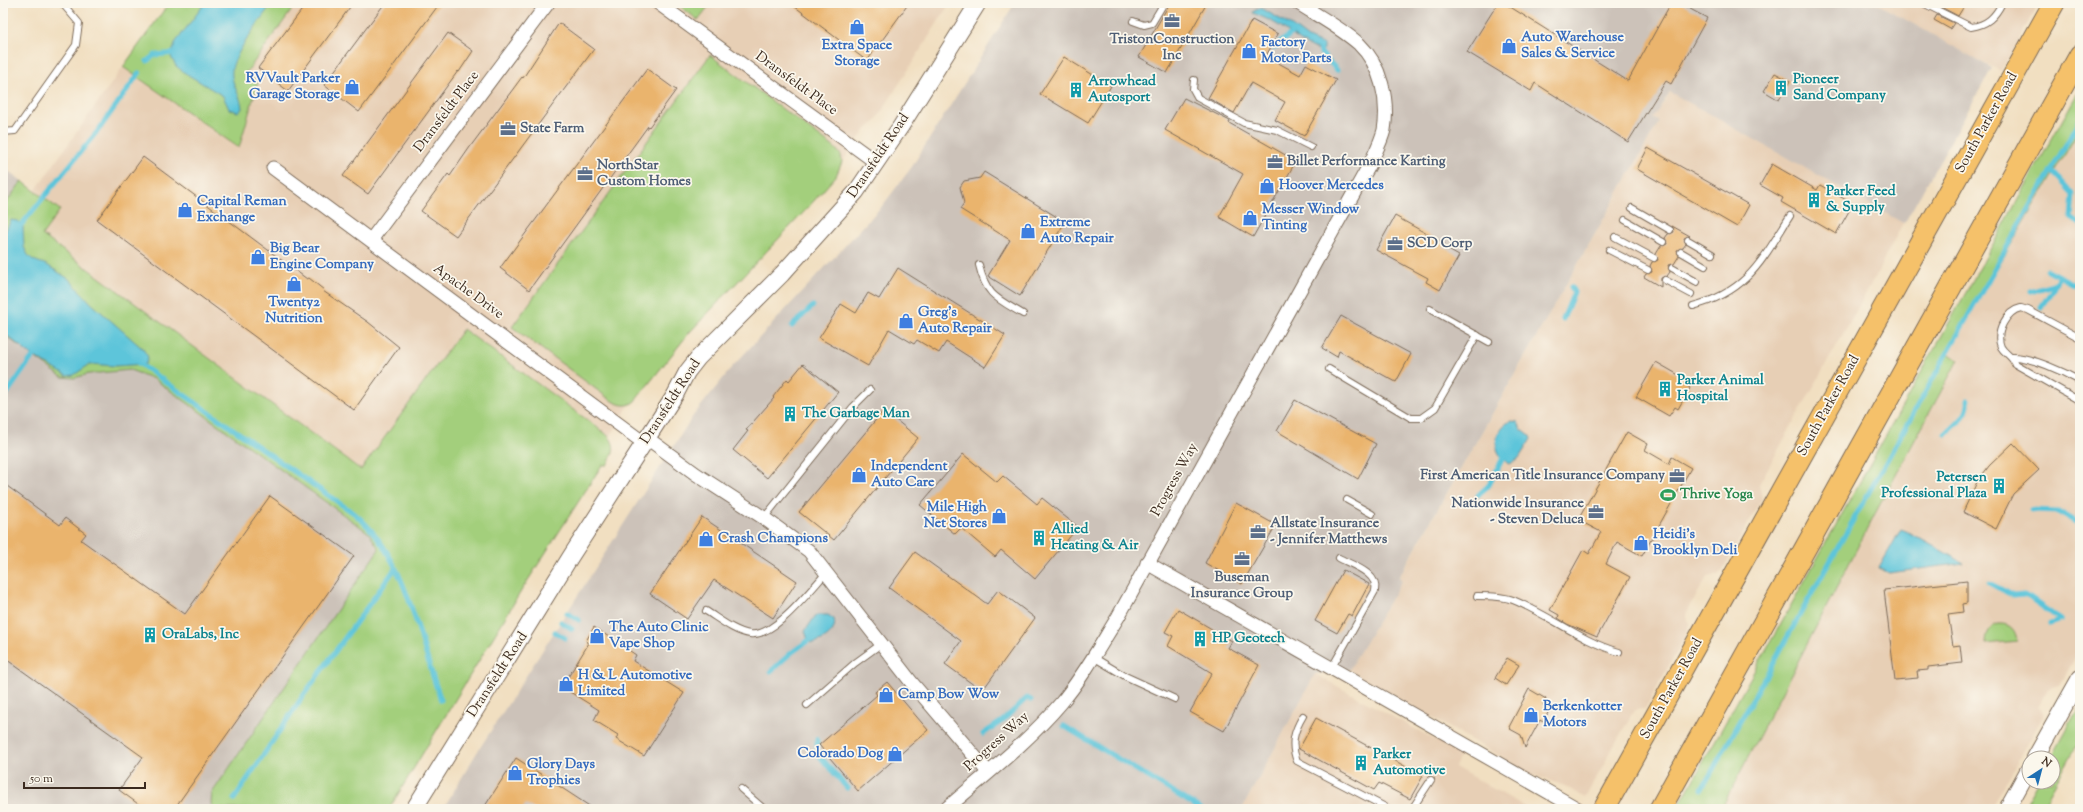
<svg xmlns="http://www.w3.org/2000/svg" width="2083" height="812" font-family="'Sorts Mill Goudy',serif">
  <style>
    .built { fill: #e7cfb5 }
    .industrial { fill: #ccc2b9 }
    .green { fill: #a3cf7c; stroke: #6f7c4d }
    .water { fill: #5dc5da; stroke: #4c787c }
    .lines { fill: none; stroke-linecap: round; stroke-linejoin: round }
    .stream { stroke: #5dc5da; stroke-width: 5 }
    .building { fill: #eab46d }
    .service-casing { stroke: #7b6957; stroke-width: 8 }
    .minor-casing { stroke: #7b6957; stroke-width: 15 }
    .tertiary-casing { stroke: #7b6957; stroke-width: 18 }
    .trunk-casing { stroke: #7b6957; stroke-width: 23 }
    .service { stroke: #fff; stroke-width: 6 }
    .minor { stroke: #fff; stroke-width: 13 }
    .tertiary { stroke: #fff; stroke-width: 16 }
    .trunk { stroke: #f5c16b; stroke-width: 21 }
    .labels { text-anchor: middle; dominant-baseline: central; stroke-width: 3.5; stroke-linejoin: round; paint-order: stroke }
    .shop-label { font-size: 14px; font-weight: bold; fill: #366cbe; stroke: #fbf7ec; text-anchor: start }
    .service-label { font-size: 14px; font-weight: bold; fill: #4e5e75; stroke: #fbf7ec; text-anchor: start }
    .culture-label { font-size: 14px; font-weight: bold; fill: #0d838f; stroke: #fbf7ec; text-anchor: start }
    .street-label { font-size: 14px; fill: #3b2a1e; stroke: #fbf7ec }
    .leisure-label { font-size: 14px; font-weight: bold; fill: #27864d; stroke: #fbf7ec; text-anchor: start }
  </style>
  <rect width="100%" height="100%" fill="#fbf7ec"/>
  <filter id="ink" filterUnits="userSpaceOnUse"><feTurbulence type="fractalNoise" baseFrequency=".025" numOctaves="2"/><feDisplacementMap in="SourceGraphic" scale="8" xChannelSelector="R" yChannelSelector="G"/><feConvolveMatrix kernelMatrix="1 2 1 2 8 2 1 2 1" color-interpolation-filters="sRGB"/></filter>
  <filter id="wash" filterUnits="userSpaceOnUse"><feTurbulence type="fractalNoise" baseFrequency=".012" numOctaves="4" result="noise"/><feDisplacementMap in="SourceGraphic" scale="16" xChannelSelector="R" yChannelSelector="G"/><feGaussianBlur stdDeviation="0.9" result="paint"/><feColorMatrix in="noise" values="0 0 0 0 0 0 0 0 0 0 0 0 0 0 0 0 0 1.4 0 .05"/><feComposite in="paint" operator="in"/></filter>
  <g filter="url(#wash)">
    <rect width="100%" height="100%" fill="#f1dfc1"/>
    <g class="built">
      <polygon points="297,3 950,3 875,122 866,129 842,162 836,176 804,212 689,333 637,399 629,405 610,437 615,449 607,465 602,465 523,588 41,235 60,210 35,191 123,67 239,147 246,73"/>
      <polygon points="1876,3 2039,3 2001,71 1974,58"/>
      <polygon points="1671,92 1903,223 1875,277 1759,484 1762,498 1722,571 1717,575 1707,577 1686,614 1689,624 1686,635 1645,709 1634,710 1585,798 1565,786 1531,774 1349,670 1402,580 1399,578 1659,122 1653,118"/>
      <polygon points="2080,129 2080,619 2077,623 2080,627 2080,649 2060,685 2049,688 2038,707 2043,712 2043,716 1991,809 1721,809 1877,510 1958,360 1947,353"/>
      <polygon points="1315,674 1461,754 1455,767 1529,809 1242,809"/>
    </g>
    <g class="industrial">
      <polygon points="1015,3 1876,3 1992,68 1905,222 1903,223 1670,92 1653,118 1659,122 1399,577 1402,580 1349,670 1315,674 1242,809 443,809 476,754 693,416 733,366 883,205 911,168"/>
      <polygon points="3,167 22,181 3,207"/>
      <polygon points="3,334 62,377 74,378 89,374 130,370 154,379 369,533 379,550 212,793 211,804 214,809 3,809"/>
    </g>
    <g class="green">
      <polygon points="169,3 297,3 246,73 258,82 239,148 123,67"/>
      <polygon points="676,3 711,3 698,20"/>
      <path d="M710 55 835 148 841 155 842 162 836 176 804 212 689 333 635 401C627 408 620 405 612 401L512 327Z"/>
      <polygon points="2077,94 2080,96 2080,129 1947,352 1958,360 1877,510 1721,809 1677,809"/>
      <path d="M22 181 60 210 42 235 361 470 463 329 605 433C618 444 614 453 607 465H602L523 588 389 809H214L211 804 212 793 379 549 369 533 154 379 130 370 89 374 74 378 62 377 3 334V207Z"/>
      <path d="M1998 624C2010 623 2016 630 2017 641L1986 644C1986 634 1989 627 1998 624Z"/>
      <polygon points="2080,705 2080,740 2041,809 2022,809 2037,782 2053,782 2053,758 2051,758"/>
    </g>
    <g class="water">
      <path d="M205 3H272C263 17 233 55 232 70 230 84 242 96 242 109L238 112 229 109 223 96 185 73 176 66 171 57 175 43Z"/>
      <path d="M1261 8 1292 26 1308 38 1324 45V49C1311 53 1289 31 1278 25 1270 20 1262 17 1253 13L1254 11Z"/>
      <polygon points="11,220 18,221 23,225 24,247 28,255 33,260 47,265 69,279 92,304 143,349 148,357 146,364 115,366 90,364 74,375 67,376 28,353 3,332 5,232"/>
      <path d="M1511 421 1518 422 1521 429 1530 436 1531 439 1519 458 1510 464C1491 455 1492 429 1511 421Z"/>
      <polygon points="1901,529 1906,531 1964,563 1889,573 1879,568"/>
      <path d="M816 615H828L834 619C838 632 823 642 811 643L808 640 805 631Z"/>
    </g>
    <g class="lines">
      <g class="stream">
        <polyline points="1320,46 1321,53 1337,70"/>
        <polyline points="1274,48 1293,32"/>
        <polyline points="147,61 155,55 177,53"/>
        <polyline points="2051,170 2073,194 2071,218 2080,224"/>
        <polyline points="18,229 100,128 139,73"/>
        <polyline points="2047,270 2080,287"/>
        <polyline points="2030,292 2056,284"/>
        <polyline points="2041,307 2053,289 2059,276"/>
        <polyline points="1563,319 1574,292 1571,287"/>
        <polyline points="792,326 813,306"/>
        <path d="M137 362 355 514C409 560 417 637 441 700"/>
        <polyline points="3,399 36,352"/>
        <path d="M1946 434C1956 424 1970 415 1968 400"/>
        <polyline points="1478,495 1489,485 1505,454"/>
        <polyline points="2031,510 2058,511 2080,524"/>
        <polyline points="1989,583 2014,596 2024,595 2030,598 2061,620"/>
        <polyline points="567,613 579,620"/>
        <polyline points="561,622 572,629"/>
        <polyline points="2050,624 2061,620"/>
        <polyline points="555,632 565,638"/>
        <polyline points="771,671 791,653 813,637"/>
        <polyline points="1064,726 1201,809"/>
        <polyline points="983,734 1002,721 1027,698 1031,700"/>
        <polyline points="817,739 817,753 847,788"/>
        <polyline points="1702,789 1999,261 2080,120"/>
        <polyline points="234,799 303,696 394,570"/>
      </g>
    </g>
    <g id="blocks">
      <g class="building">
        <polygon points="307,3 353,3 288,91 258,68"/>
        <polygon points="385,3 440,3 359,112 324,85"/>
        <polygon points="790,3 909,3 867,61"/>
        <polygon points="1170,3 1207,3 1167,73 1139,57"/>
        <polygon points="1498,3 1504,3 1628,81 1671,3 1679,3 1707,18 1671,84 1666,81 1628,142 1535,83 1531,91 1467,52"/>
        <polygon points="1944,3 1966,3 1958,16 1941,7"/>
        <polygon points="1937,15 1954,23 1950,29 1934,20"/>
        <polygon points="1252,20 1278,34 1266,56 1300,75 1306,64 1336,80 1304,136 1275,120 1285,102 1251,83 1234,113 1208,98"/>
        <polygon points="559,23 594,49 456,236 421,211 448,174 450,176 470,147 522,77 523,78"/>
        <polygon points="448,33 473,51 459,72 458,71 368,194 343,176"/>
        <polygon points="1064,57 1111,86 1088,123 1040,94"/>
        <polygon points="647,69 676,90 649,127 648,126 529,290 500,268"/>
        <polygon points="1775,73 1790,81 1779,100 1764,91"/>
        <polygon points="1184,98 1230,121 1229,123 1296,161 1253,237 1219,217 1243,174 1165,130"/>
        <polygon points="1648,148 1749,205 1737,227 1637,169"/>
        <polygon points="143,157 307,279 309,278 324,290 323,291 368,322 399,347 354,410 97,220"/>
        <polygon points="1772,164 1817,190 1820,185 1853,204 1836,234 1781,202 1783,198 1760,185"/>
        <polygon points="984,172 1065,222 1020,296 988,276 1010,240 960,209 964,203 960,187 964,181 980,178"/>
        <polygon points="1395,216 1445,244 1443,247 1459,256 1440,290 1426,282 1428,278 1376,250"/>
        <polygon points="1672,226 1690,236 1684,238 1686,244 1683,248 1677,250 1679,256 1674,264 1668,265 1670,272 1667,276 1661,278 1661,287 1644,277 1646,274 1652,272 1650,266 1652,262 1658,260 1656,254 1661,246 1667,244 1665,238 1668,234 1674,232"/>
        <polygon points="898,268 1005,335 985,367 946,342 939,353 917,340 914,344 889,329 868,366 819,338 841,304 856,313 868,293 879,299"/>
        <polygon points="1341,316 1411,354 1396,382 1339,351 1337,357 1322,348"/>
        <polygon points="1656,362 1689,381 1686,385 1690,388 1678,409 1675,407 1669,416 1636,397"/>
        <polygon points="803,364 838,392 767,478 733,450 748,431 746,430 774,398 773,397 787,379 789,381"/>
        <polygon points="1295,400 1376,444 1358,479 1277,431"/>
        <polygon points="884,410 918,438 834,540 799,512"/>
        <polygon points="1627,432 1648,444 1645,450 1669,464 1672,457 1691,468 1642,556 1617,542 1606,564 1630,577 1597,637 1567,624 1558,618 1559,615 1550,610 1583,550 1589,554 1601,532 1578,520"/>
        <polygon points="2013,443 2039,470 2013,494 1996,529 1963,512 1977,482 1989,466"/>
        <polygon points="963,454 997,482 1003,476 1037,504 1042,498 1078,527 1035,579 1001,550 995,557 961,528 955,534 920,505"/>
        <polygon points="3,483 60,525 65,518 86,534 81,540 185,614 270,496 354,556 174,809 145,809 119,790 143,757 3,657"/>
        <polygon points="1236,503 1276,525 1242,584 1205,563"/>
        <polygon points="702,517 797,581 773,618 714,580 687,619 650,594"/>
        <polygon points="915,552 987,604 998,590 1035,618 982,691 945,664 961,641 889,588"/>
        <polygon points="1343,570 1369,584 1352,616 1348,614 1337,633 1315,621"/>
        <polygon points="1967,581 1967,603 1962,604 1963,612 1948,614 1953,646 1960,645 1962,663 1928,667 1928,670 1917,671 1918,678 1895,680 1884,590"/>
        <polygon points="1178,609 1232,641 1228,648 1259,665 1224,731 1190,712 1212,673 1168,646 1173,636 1165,632"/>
        <polygon points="594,627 636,655 633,661 684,693 644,756 616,739 618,735 594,720 599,710 562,687 589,643 586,641"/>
        <polygon points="1507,658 1519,665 1506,685 1495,678"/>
        <polygon points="887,682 928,730 858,791 819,745 877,695 875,692"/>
        <polygon points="1529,689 1546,699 1543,705 1550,709 1543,722 1540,720 1525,748 1521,735 1510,729 1511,728 1509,727"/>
        <polygon points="1316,718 1423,776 1410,799 1379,783 1374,790 1299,749"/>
        <polygon points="516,758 594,809 534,809 526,804 522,809 483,809"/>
      </g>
    </g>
  </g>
  <g filter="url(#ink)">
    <use href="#blocks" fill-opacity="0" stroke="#7b6957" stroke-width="1"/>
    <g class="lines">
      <defs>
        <g id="service">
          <path d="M1923 3 1971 27C1987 25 1995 17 2002 3"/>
          <polyline points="1133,21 1144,25 1152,23 1164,3"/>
          <polyline points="1194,80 1193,89 1198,98 1244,123 1277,130 1311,147"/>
          <polyline points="3,132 15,131 76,45 79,23 62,3"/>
          <polyline points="1632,208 1670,230"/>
          <polyline points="1625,220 1663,242"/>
          <polyline points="1615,237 1654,258"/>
          <polyline points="1688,240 1712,254"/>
          <polyline points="1609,250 1648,270"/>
          <polyline points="1681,252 1705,266"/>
          <path d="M979 265C986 296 998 299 1023 314"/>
          <polyline points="1672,268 1697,282"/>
          <polyline points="1665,280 1691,294"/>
          <path d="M1693 306C1748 292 1762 260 1790 216"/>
          <polyline points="1430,309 1489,342"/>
          <path d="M2080 338 2028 310 2021 308C2006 311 1995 333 2001 347 2005 354 2012 356 2015 364L2080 401"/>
          <path d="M2012 357C2032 357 2062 371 2080 381"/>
          <polyline points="1329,369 1411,418 1421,418 1435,408 1477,335"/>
          <polyline points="1347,500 1372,514"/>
          <polyline points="764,518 853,407 870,390"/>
          <path d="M1477 596C1489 596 1502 596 1513 600 1550 615 1580 641 1619 652"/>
          <path d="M706 611C719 619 735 632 750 634 774 638 811 589 827 572"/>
          <polyline points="1093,657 1125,676 1175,699"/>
          <path d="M1331 669 1375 591C1379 573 1352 565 1339 558"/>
          <polyline points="807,705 855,663 881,644"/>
          <path d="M1303 716C1294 731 1290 744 1297 761L1389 809"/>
          <polyline points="741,789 764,809"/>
          <polyline points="1412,809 1431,780"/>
        </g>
        <g id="minor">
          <polyline points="658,3 877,163"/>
          <polyline points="273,168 644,443"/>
          <polyline points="371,240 548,3"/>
          <polyline points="647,438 696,474 764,518 809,551 912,683 988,772"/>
          <polyline points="1147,563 1578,809"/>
          <path d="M946 809C985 775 1027 743 1061 703 1083 677 1100 646 1118 617L1370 164C1375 153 1381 142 1384 130 1389 100 1381 65 1359 44 1341 28 1318 16 1298 3"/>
        </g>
        <g id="tertiary">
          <polyline points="2035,758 2080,678"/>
          <polyline points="414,809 571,556 675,395 687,372 698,358 782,274 856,192 901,126 978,3"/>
          <polyline points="2007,809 2029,769"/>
        </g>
        <g id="trunk">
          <polyline points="1604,809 2054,3"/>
          <polyline points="1660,809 2080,55"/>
        </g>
      </defs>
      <use href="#service" class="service-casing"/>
      <use href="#minor" class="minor-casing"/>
      <use href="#tertiary" class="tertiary-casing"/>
      <use href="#trunk" class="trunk-casing"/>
      <use href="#service" class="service"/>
      <use href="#minor" class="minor"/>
      <use href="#tertiary" class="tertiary"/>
      <use href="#trunk" class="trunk"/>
    </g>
  </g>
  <defs>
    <symbol id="office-bare" viewBox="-9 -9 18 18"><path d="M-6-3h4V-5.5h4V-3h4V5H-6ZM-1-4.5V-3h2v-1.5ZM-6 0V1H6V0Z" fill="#5c6f8a" stroke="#fbf7ec" stroke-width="2.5" paint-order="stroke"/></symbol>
    <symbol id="shop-bare" viewBox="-9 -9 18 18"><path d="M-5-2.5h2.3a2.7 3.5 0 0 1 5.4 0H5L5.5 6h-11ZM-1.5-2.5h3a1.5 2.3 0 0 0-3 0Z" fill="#3f7fe0" stroke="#fbf7ec" stroke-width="2.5" paint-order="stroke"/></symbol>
    <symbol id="building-bare" viewBox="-9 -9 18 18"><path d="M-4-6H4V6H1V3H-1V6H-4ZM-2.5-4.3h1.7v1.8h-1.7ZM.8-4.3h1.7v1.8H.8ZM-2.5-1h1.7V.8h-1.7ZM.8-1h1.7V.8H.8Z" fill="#0f9aa8" stroke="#fbf7ec" stroke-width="2.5" paint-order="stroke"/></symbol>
    <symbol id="stadium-bare" viewBox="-9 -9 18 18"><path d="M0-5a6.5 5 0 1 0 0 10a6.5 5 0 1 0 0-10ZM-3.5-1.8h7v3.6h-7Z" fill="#2e9e5b" stroke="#fbf7ec" stroke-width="2.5" paint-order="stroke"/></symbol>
  </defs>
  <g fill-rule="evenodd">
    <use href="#office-bare" x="1161" y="10" width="22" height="22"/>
    <use href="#shop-bare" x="846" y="16" width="22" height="22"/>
    <use href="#shop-bare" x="1498" y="35" width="22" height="22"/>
    <use href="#shop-bare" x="1238" y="40" width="22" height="22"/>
    <use href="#shop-bare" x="341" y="76" width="22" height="22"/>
    <use href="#building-bare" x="1770" y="77" width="22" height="22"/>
    <use href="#building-bare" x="1065" y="79" width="22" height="22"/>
    <use href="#office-bare" x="497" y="118" width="22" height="22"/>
    <use href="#office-bare" x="1264" y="151" width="22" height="22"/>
    <use href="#office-bare" x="574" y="163" width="22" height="22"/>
    <use href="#shop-bare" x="1256" y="175" width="22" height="22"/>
    <use href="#building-bare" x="1803" y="189" width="22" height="22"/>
    <use href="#shop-bare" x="174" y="199" width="22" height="22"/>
    <use href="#shop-bare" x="1239" y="207" width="22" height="22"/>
    <use href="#shop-bare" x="1017" y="220" width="22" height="22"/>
    <use href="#office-bare" x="1384" y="233" width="22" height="22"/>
    <use href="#shop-bare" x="247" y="246" width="22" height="22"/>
    <use href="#shop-bare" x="283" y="273" width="22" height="22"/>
    <use href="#shop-bare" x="895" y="310" width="22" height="22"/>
    <use href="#building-bare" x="1654" y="378" width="22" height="22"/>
    <use href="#building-bare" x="779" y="403" width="22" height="22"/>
    <use href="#shop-bare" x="848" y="464" width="22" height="22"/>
    <use href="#office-bare" x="1666" y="465" width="22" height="22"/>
    <use href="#building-bare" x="1988" y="475" width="22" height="22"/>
    <use href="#stadium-bare" x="1657" y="484" width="22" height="22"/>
    <use href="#office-bare" x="1585" y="501" width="22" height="22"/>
    <use href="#shop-bare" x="988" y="505" width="22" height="22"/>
    <use href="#office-bare" x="1247" y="521" width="22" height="22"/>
    <use href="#building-bare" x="1028" y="527" width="22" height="22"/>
    <use href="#shop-bare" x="695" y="528" width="22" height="22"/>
    <use href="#shop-bare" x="1630" y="532" width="22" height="22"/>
    <use href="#office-bare" x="1231" y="548" width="22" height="22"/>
    <use href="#building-bare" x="139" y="624" width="22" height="22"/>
    <use href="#shop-bare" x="586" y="625" width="22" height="22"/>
    <use href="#building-bare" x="1189" y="628" width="22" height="22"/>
    <use href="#shop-bare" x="555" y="673" width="22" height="22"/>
    <use href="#shop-bare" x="875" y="684" width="22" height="22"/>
    <use href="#shop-bare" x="1520" y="704" width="22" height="22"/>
    <use href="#shop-bare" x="884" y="743" width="22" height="22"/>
    <use href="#building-bare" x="1350" y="752" width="22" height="22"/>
    <use href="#shop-bare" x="504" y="762" width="22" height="22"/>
  </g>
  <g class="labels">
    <g class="shop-label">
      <text x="1521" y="38">Auto Warehouse<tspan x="1521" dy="16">Sales &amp; Service</tspan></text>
      <text x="1261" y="43">Factory<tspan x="1261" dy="16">Motor Parts</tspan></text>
      <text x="857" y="46" text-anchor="middle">Extra Space<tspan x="857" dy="16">Storage</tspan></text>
      <text x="340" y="79" text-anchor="end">RVVault Parker<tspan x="340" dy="16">Garage Storage</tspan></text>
      <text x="1279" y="186">Hoover Mercedes</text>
      <text x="197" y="202">Capital Reman<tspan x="197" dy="16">Exchange</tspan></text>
      <text x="1262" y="210">Messer Window<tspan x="1262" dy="16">Tinting</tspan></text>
      <text x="1040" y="223">Extreme<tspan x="1040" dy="16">Auto Repair</tspan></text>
      <text x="270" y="249">Big Bear<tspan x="270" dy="16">Engine Company</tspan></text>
      <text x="294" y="303" text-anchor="middle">Twenty2<tspan x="294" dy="16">Nutrition</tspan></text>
      <text x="918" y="313">Greg's<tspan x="918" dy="16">Auto Repair</tspan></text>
      <text x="871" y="467">Independent<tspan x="871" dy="16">Auto Care</tspan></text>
      <text x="987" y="508" text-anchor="end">Mile High<tspan x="987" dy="16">Net Stores</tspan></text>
      <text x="1653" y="535">Heidi's<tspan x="1653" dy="16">Brooklyn Deli</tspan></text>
      <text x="718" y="539">Crash Champions</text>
      <text x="609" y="628">The Auto Clinic<tspan x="609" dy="16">Vape Shop</tspan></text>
      <text x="578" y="676">H &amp; L Automotive<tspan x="578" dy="16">Limited</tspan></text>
      <text x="898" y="695">Camp Bow Wow</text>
      <text x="1543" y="707">Berkenkotter<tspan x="1543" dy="16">Motors</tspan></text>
      <text x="883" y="754" text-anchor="end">Colorado Dog</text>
      <text x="527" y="765">Glory Days<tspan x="527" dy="16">Trophies</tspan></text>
    </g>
    <g class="service-label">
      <text x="1172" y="40" text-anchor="middle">TristonConstruction<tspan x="1172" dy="16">Inc</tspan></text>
      <text x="520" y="129">State Farm</text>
      <text x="1287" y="162">Billet Performance Karting</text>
      <text x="597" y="166">NorthStar<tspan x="597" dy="16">Custom Homes</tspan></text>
      <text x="1407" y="244">SCD Corp</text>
      <text x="1665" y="476" text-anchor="end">First American Title Insurance Company</text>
      <text x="1584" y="504" text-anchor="end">Nationwide Insurance<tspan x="1584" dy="16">- Steven Deluca</tspan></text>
      <text x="1270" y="524">Allstate Insurance<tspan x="1270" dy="16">- Jennifer Matthews</tspan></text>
      <text x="1242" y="578" text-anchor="middle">Buseman<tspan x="1242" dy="16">Insurance Group</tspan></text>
    </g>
    <g class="culture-label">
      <text x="1793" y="80">Pioneer<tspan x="1793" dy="16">Sand Company</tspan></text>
      <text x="1088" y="82">Arrowhead<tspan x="1088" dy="16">Autosport</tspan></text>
      <text x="1826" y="192">Parker Feed<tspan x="1826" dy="16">&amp; Supply</tspan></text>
      <text x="1677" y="381">Parker Animal<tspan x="1677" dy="16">Hospital</tspan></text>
      <text x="802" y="414">The Garbage Man</text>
      <text x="1987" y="478" text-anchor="end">Petersen<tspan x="1987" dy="16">Professional Plaza</tspan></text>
      <text x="1051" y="530">Allied<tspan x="1051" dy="16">Heating &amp; Air</tspan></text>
      <text x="162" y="635">OraLabs, Inc</text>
      <text x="1212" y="639">HP Geotech</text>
      <text x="1373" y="755">Parker<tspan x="1373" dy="16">Automotive</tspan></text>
    </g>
    <g class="street-label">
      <text transform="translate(796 84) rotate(36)">Dransfeldt Place</text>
      <text transform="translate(447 112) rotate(-53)">Dransfeldt Place</text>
      <text transform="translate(1987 123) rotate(-61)">South Parker Road</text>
      <text transform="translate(879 156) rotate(-56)">Dransfeldt Road</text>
      <text transform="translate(468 292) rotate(36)">Apache Drive</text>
      <text transform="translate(671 402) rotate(-57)">Dransfeldt Road</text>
      <text transform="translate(1829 406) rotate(-61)">South Parker Road</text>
      <text transform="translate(1175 480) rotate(-61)">Progress Way</text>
      <text transform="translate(498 675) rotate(-57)">Dransfeldt Road</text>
      <text transform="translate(1672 689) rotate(-61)">South Parker Road</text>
      <text transform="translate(997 742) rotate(-42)">Progress Way</text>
    </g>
    <g class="leisure-label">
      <text x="1680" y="495">Thrive Yoga</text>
    </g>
  </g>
  <rect width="2083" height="812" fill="none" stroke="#fbf7ec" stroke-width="16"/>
  <g transform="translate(2041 770) rotate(36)"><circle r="19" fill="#fbf7ec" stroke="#aea59a"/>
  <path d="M0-3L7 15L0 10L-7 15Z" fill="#1f6fb2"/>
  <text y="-6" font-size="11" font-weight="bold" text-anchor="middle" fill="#3b2a1e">N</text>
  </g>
  <path d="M24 782v6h121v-6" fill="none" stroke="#3b2a1e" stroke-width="2"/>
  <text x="30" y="782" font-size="12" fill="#3b2a1e" stroke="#fbf7ec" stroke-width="3" paint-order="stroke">50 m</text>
</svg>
